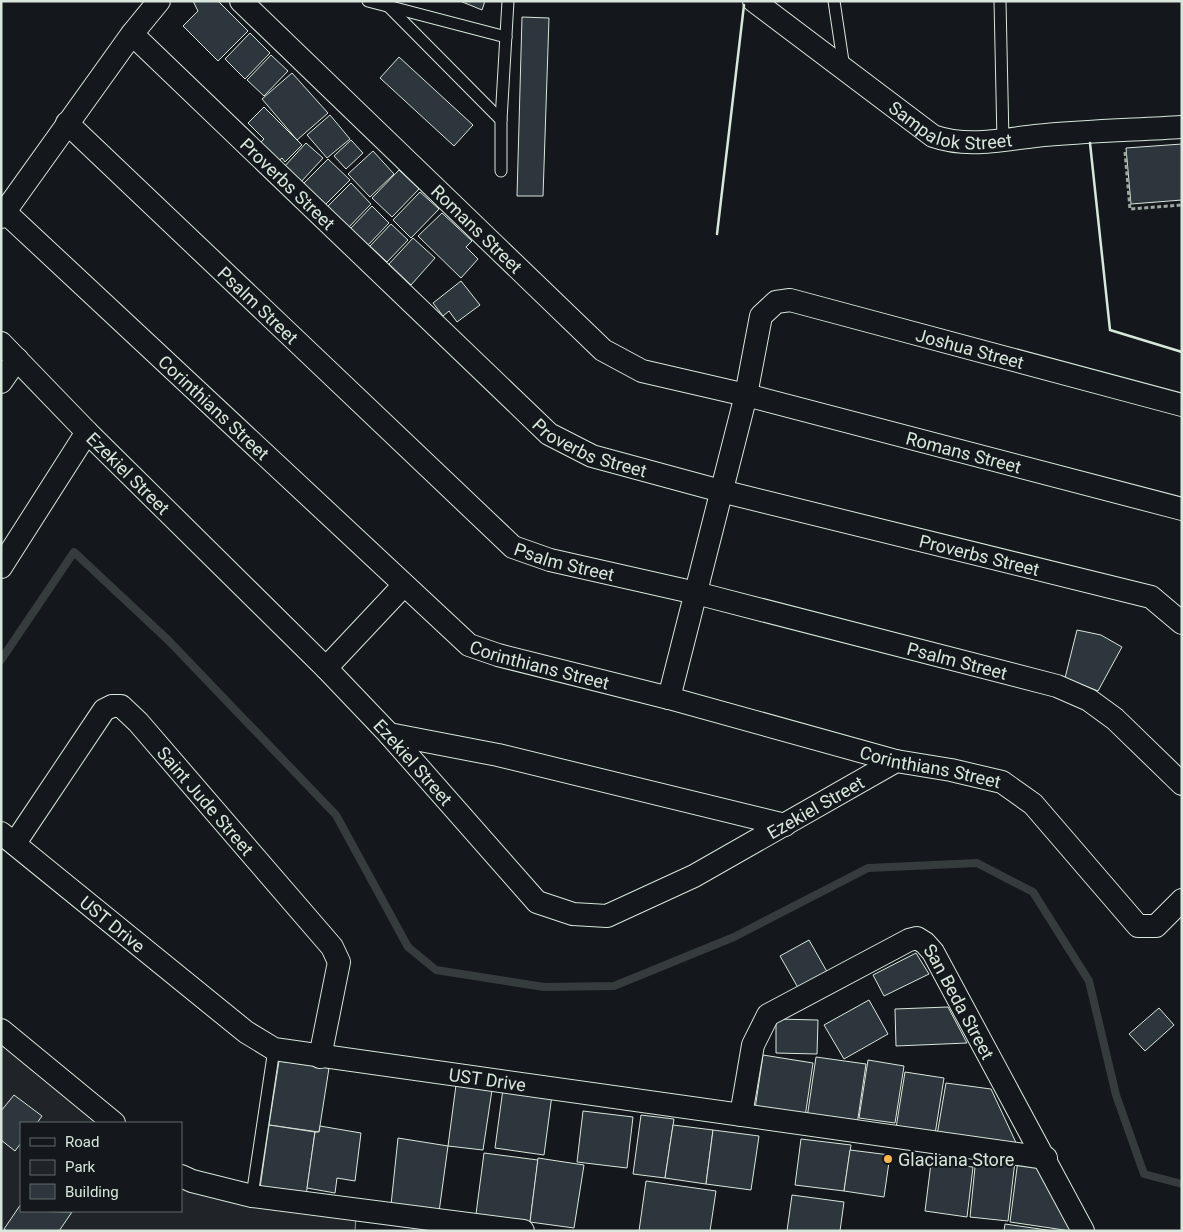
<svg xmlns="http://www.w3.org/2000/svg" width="1183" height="1232" font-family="Roboto,sans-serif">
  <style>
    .green { fill: #202428; stroke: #939e99 }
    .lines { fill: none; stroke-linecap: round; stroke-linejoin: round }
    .stream { stroke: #363b3e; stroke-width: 8 }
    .building { fill: #2c363c; stroke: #d8e6dc }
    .service-casing { stroke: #d8e6dc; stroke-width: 13 }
    .minor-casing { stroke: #d8e6dc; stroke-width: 24 }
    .path { stroke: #9da8a2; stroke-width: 3; stroke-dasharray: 4 2.5; stroke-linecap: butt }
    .service { stroke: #14181c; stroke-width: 11 }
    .minor { stroke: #14181c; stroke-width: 22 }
    .wall { stroke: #d8e6dc; stroke-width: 2.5 }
    .poi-dot { fill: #ffb74d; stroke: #14181c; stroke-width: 2 }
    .labels { text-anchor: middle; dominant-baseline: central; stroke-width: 4; stroke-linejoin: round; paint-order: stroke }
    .street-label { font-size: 18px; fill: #d8e6dc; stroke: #14181c }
    .poi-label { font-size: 18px; fill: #d8e6dc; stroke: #14181c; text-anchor: start }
  </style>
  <rect width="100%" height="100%" fill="#14181c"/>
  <polygon class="green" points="1,1038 103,1123 21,1123 21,1211 181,1211 181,1183 356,1215 355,1231 1,1231"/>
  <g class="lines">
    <polyline class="stream" points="1,660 74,552 168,640 336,815 408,947 436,970 544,987 614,986 734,937 868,868 977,863 1033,892 1089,981 1116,1095 1144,1174 1182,1184"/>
  </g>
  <g class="building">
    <polygon points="193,1 218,1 248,31 218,61 183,26 198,11"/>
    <polygon points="460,1 485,1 482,10"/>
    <polygon points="522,17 549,18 543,196 517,196"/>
    <polygon points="250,33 270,53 245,79 225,59"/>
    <polygon points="271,55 288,71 264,96 247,80"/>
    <polygon points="399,57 473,125 454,146 380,78"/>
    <polygon points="292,73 328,113 297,140 262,99"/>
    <polygon points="264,107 302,145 285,162 282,158 276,163 258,145 264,139 248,123"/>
    <polygon points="330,115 350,139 327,158 307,135"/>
    <polygon points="351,140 363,153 346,169 334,156"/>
    <polygon points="306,143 323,158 300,183 283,168"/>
    <polygon points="1182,144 1182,200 1131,204 1126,148"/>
    <polygon points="373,151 394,174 370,197 348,174"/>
    <polygon points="328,159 350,180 324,206 302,185"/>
    <polygon points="399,170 419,189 392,217 372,198"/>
    <polygon points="351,183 371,204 348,228 327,207"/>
    <polygon points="420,192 439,209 411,238 393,220"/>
    <polygon points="372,206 389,223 368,245 350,229"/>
    <polygon points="442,213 472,241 466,247 478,259 461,278 418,236"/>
    <polygon points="391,224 408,240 387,262 370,246"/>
    <polygon points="413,238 435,258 411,285 389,264"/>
    <polygon points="461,281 480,305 457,322 449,311 443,316 433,303"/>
    <polygon points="1077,630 1101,635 1122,647 1098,691 1065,678"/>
    <polygon points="809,940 830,977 801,993 780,956"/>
    <polygon points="916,953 929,974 884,996 873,975"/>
    <polygon points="869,1000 888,1034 844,1059 824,1025"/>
    <polygon points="948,1007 967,1043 896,1046 895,1009"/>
    <polygon points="1159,1008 1174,1025 1145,1051 1129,1034"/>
    <polygon points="776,1019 818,1020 817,1054 776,1053"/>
    <polygon points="763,1055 813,1063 805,1117 755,1109"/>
    <polygon points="816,1057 866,1064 857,1125 807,1118"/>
    <polygon points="868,1060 904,1066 895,1123 859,1118"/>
    <polygon points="279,1061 329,1068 319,1132 269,1125"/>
    <polygon points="905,1072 944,1078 935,1134 896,1128"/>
    <polygon points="946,1083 991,1089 1018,1147 937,1135"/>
    <polygon points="456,1085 492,1090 483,1150 448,1146"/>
    <polygon points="503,1089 552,1095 544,1155 495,1148"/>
    <polygon points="14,1095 42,1116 37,1123 21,1123 21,1143 15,1151 1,1140 1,1111"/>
    <polygon points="583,1111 633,1117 627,1168 577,1162"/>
    <polygon points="641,1115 674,1119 665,1178 633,1174"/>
    <polygon points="269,1125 315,1132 306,1196 260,1188"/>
    <polygon points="673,1125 713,1130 706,1184 665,1178"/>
    <polygon points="320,1126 361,1133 355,1181 337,1178 335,1193 307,1188 315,1132 319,1132"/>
    <polygon points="713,1130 759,1136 751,1190 706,1184"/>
    <polygon points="398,1138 448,1146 439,1212 391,1205"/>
    <polygon points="801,1139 851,1145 844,1191 795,1185"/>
    <polygon points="850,1150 890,1155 884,1197 844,1191"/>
    <polygon points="484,1153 538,1160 530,1222 476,1214"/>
    <polygon points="976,1157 1015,1161 1008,1221 970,1217"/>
    <polygon points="538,1158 584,1165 574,1228 530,1222"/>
    <polygon points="1018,1160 1042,1163 1071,1231 1010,1222"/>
    <polygon points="931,1163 973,1167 967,1217 925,1211"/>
    <polygon points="646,1181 716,1191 710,1231 639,1231"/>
    <polygon points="792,1195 844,1202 840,1231 787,1231"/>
    <polygon points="21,1204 21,1211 72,1212 59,1231 7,1231 4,1229"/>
    <polygon points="1005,1224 1054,1231 1004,1231"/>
  </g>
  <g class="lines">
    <defs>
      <g id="service">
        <polyline points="368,1 506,37"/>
        <polyline points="834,1 844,68"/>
        <polyline points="1000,1 1003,141"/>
        <polyline points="390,8 501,120"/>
        <polyline points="501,171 501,120 508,1"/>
        <polyline points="252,1196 274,1049"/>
      </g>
      <g id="minor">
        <path id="s1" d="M241 1 603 350 642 371 746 395 1182 509"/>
        <path id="s2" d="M754 1 933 136C967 148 1000 140 1035 136 1084 131 1133 130 1182 127"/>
        <path id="s3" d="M132 34 549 434 592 456 721 491 1151 597 1182 623"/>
        <path id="s4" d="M67 123 513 547 550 560 696 593 1057 686 1089 700 1115 719 1182 784"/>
        <path id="s5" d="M5 212 469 645 498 655 669 698 896 761 951 770 1002 782 1033 804 1138 926H1156L1182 900"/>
        <polyline points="1,217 132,34 159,1"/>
        <path id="s6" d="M1 343 87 432 326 668 389 734 537 902 573 914 607 916 694 876 896 761"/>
        <polyline points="1,382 17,359"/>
        <polyline points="1,567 87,432"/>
        <polyline points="326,668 404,585"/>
        <path id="s7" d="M669 698 746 395 761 316 776 302 790 300 1182 405"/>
        <polyline points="389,734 498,755 785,825"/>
        <path id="s8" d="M1 833 246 1032 274 1049 1046 1158"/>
        <path id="s9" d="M15 843 104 710 112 706H121L138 722 332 947 339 962 320 1057"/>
        <polyline points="1,1030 114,1123"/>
        <path id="s10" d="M741 1115 753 1045 768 1015 909 940 917 938 925 943 933 952 1083 1231"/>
        <polyline points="181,1176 192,1181 252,1196 523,1231"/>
      </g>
    </defs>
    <use href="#service" class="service-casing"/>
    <use href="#minor" class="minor-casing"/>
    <polyline class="path" points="1125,152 1130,209 1182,205"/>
    <use href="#service" class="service"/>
    <use href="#minor" class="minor"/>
    <g class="wall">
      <polyline points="1090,143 1110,330 1182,352"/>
      <polyline points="717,234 744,5"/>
    </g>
  </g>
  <circle class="poi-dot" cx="888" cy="1159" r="5"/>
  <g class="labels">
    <g class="street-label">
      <text stroke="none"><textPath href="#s2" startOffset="238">Sampalok Street</textPath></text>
      <text stroke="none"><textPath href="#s3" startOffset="216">Proverbs Street</textPath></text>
      <text stroke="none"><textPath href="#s1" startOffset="328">Romans Street</textPath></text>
      <text stroke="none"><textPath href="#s4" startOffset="264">Psalm Street</textPath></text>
      <text stroke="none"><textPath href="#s7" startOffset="614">Joshua Street</textPath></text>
      <text stroke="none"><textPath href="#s5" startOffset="286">Corinthians Street</textPath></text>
      <text stroke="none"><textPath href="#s3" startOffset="621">Proverbs Street</textPath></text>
      <text stroke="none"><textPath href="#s1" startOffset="879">Romans Street</textPath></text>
      <text stroke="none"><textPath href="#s6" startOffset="182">Ezekiel Street</textPath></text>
      <text stroke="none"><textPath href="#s3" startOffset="1026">Proverbs Street</textPath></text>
      <text stroke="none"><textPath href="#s4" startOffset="669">Psalm Street</textPath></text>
      <text stroke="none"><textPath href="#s4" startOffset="1074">Psalm Street</textPath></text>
      <text stroke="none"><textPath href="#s5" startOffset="708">Corinthians Street</textPath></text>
      <text stroke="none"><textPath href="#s6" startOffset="588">Ezekiel Street</textPath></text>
      <text stroke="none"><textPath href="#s5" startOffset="1112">Corinthians Street</textPath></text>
      <text stroke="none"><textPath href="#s9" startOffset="305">Saint Jude Street</textPath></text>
      <text stroke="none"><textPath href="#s6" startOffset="1082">Ezekiel Street</textPath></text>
      <text stroke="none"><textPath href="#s8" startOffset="144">UST Drive</textPath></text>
      <text stroke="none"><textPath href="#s10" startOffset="350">San Beda Street</textPath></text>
      <text stroke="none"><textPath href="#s8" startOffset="564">UST Drive</textPath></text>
    </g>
    <g class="poi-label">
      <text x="898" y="1159">Glaciana Store</text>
    </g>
  </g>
  <rect width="1183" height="1232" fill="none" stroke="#d8e6dc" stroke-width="5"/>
  <rect x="20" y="1122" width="162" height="90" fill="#14181c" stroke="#626a69"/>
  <rect x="30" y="1138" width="25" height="8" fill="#14181c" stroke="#626a69"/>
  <text x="65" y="1147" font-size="15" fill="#d8e6dc">Road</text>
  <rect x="30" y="1160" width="25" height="15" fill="#202428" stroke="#626a69"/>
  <text x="65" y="1172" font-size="15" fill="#d8e6dc">Park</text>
  <rect x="30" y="1184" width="25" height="15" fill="#2c363c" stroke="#626a69"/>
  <text x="65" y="1197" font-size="15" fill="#d8e6dc">Building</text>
</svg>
